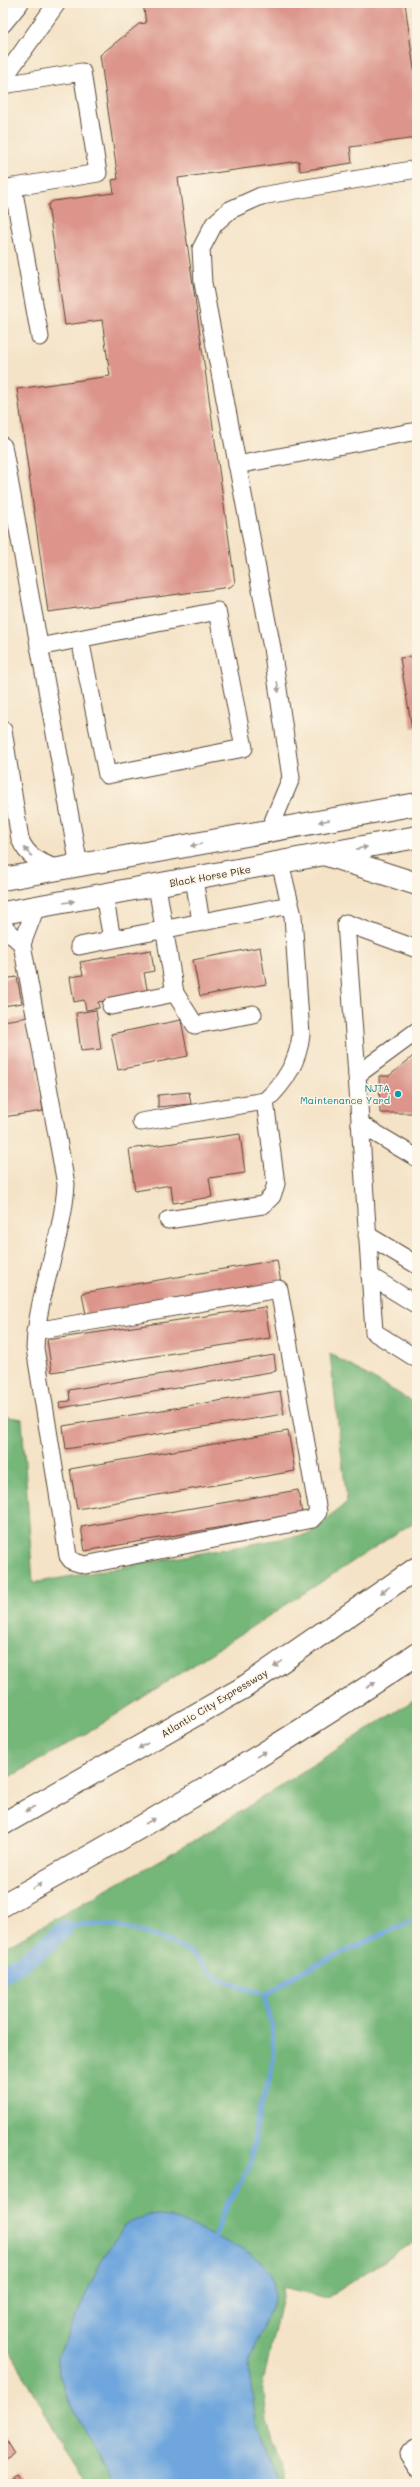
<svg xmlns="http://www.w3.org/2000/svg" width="420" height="2487" font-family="Mali,sans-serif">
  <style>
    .forest { fill: #74b679; stroke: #58704c }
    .water { fill: #6ea6dd; stroke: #54687e }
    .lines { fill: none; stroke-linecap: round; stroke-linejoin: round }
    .stream { stroke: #6ea6dd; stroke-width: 5 }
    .canal { stroke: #6ea6dd; stroke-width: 18 }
    .building { fill: #dc948b }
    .minor-casing { stroke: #574637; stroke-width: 19 }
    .highway-casing { stroke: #574637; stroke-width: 24 }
    .minor { stroke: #fff; stroke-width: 17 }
    .highway { stroke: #fff; stroke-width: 22 }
    .oneway { fill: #a79f9a }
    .culture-dot { fill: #0f9aa8; stroke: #fcf5e5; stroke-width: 1.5 }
    .labels { text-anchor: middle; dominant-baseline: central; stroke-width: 3; stroke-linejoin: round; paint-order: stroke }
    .street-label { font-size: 10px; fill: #3b2a1e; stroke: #fcf5e5 }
    .culture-label { font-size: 10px; fill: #0d838f; stroke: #fcf5e5; text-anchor: end }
  </style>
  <rect width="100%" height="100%" fill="#fcf5e5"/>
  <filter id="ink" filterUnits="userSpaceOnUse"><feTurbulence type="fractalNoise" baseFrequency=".025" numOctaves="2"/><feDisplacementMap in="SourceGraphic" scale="8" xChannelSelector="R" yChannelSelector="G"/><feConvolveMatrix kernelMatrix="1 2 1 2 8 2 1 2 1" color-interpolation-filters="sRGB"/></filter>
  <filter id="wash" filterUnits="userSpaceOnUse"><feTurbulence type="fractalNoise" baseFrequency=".012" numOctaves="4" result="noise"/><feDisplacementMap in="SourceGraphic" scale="16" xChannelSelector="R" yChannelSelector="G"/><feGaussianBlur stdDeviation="0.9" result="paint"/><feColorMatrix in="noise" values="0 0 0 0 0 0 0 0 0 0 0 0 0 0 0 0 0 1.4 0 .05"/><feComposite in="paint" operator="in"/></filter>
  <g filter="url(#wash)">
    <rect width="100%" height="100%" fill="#f4e3c7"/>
    <g class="forest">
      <polygon points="330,1354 417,1404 417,1520 97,1727 3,1781 3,1416 22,1419 33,1583 309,1534 347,1502"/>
      <polygon points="417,1698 417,2240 327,2298 284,2287 263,2383 267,2421 281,2463 281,2484 85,2484 3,2338 3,1948 202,1836"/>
    </g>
    <polygon class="water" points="148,2215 170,2217 243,2249 262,2262 271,2274 274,2285 274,2299 250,2360 249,2372 256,2423 270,2455 275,2473 275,2484 115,2484 69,2402 59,2374 58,2356 100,2263 114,2240 125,2225"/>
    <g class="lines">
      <g class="stream">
        <path d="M64 1929C100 1915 160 1934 190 1953 200 1959 205 1971 214 1976 230 1985 249 1989 266 1995"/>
        <polyline points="266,1995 301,1972 417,1918"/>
        <polyline points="212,2243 229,2200 243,2180 251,2163 259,2111 270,2078 274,2054 272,2025 266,2005 266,1995"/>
      </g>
      <polyline class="canal" points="3,1974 36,1954 64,1929"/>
    </g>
    <g id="blocks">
      <g class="building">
        <polygon points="143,3 405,3 417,91 417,138 350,147 352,163 300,171 299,161 178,178 235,583 230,587 48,612 17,389 110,376 102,320 65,325 48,205 53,201 114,193 112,180 118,179 100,55 139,24 146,23"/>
        <polygon points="417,656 417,728 412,729 400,658"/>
        <polygon points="260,947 266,984 200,996 193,960"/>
        <polygon points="151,950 154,971 144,973 148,994 98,1002 99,1008 86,1010 84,1000 74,1002 70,977 83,975 80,962"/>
        <polygon points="17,977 22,1003 3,1006 3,979"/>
        <polygon points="96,1010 101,1049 81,1051 76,1013"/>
        <polygon points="29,1017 43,1111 3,1117 3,1021"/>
        <polygon points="181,1020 188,1056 118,1070 111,1034"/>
        <polygon points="417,1053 417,1113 380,1113 379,1076 389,1076"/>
        <polygon points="189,1092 191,1104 158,1107 158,1095"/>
        <polygon points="240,1134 245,1173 209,1178 212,1197 173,1203 171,1185 135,1191 129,1149"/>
        <polygon points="277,1260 281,1283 86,1315 82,1293"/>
        <polygon points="265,1307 270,1338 52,1372 47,1340"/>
        <polygon points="274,1355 276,1371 60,1408 59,1402 70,1401 69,1390"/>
        <polygon points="280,1391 284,1414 66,1449 63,1426"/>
        <polygon points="288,1431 295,1471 77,1509 70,1469"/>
        <polygon points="298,1490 302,1513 85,1551 81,1527"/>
        <polygon points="3,2436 14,2454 3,2462"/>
        <polygon points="19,2474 26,2484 3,2484"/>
      </g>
    </g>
  </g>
  <g filter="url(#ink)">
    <use href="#blocks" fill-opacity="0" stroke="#574637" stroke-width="1"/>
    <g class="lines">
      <defs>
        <g id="minor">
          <polyline points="3,24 20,3"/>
          <polyline points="3,79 57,3"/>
          <polyline points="3,85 82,72 98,173 3,189"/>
          <polyline points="13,187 40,337"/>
          <polyline points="3,446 79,866"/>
          <polyline points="237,465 417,431"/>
          <polyline points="39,647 217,611 244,748 107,775 80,639"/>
          <path d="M3 730 20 839C27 857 40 862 57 869"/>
          <polyline points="269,831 291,778 272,648 203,283 201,249 214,224 230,210 261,196 417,169"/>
          <polyline points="194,879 201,922"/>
          <polyline points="157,886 175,993 195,1025 253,1014"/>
          <polyline points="104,895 112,939"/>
          <polyline points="3,926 22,944 36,907"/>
          <path d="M22 944 66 1184C63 1240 37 1292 35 1348L68 1556 72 1561 85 1565 313 1519 318 1512 279 1289 35 1331"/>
          <polyline points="79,946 290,905"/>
          <polyline points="111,1006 175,993"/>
          <polyline points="417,1031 357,1075 374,1332 417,1359"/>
          <polyline points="357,1075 346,923 417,949"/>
          <path d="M141 1122 265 1101C285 1083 298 1062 301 1035L293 916 280 863"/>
          <polyline points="360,1124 417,1158"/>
          <polyline points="168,1220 263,1205 272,1196 276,1184 265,1101"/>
          <polyline points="367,1235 417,1265"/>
          <polyline points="370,1276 417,1305"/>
          <polyline points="417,2448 408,2454 417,2467"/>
        </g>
        <g id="highway">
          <polyline points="327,855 417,884"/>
          <polyline points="3,879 417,804"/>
          <polyline points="3,913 417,837"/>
          <polyline points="3,1824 243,1688 417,1568"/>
          <path d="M3 1905C144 1827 284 1745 417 1654"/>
        </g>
      </defs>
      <use href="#minor" class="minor-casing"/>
      <use href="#highway" class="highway-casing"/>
      <use href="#minor" class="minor"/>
      <use href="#highway" class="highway"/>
    </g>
    <defs><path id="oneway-solid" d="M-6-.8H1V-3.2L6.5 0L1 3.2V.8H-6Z"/></defs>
    <g class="oneway">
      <use href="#oneway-solid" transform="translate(278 687) rotate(82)"/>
      <use href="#oneway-solid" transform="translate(324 821) rotate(169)"/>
      <use href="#oneway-solid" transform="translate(196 845) rotate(170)"/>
      <use href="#oneway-solid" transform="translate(362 848) rotate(-11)"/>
      <use href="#oneway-solid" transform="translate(28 852) rotate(-131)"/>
      <use href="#oneway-solid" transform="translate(69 902) rotate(-10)"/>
      <use href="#oneway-solid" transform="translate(385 1590) rotate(145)"/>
      <use href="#oneway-solid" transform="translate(278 1664) rotate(145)"/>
      <use href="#oneway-solid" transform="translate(371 1685) rotate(-33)"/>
      <use href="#oneway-solid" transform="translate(143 1746) rotate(150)"/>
      <use href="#oneway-solid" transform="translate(261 1754) rotate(-32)"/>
      <use href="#oneway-solid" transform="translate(30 1809) rotate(151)"/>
      <use href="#oneway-solid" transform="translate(150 1821) rotate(-30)"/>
      <use href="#oneway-solid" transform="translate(37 1886) rotate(-30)"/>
    </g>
  </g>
  <circle class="culture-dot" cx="398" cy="1094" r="4"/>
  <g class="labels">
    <g class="street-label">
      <text transform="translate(210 876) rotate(-10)">Black Horse Pike</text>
      <text transform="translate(214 1703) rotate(-31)">Atlantic City Expressway</text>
    </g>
    <g class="culture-label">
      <text x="390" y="1088">NJTA<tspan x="390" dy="12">Maintenance Yard</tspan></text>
    </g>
  </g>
  <rect width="420" height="2487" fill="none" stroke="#fcf5e5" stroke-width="16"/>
</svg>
